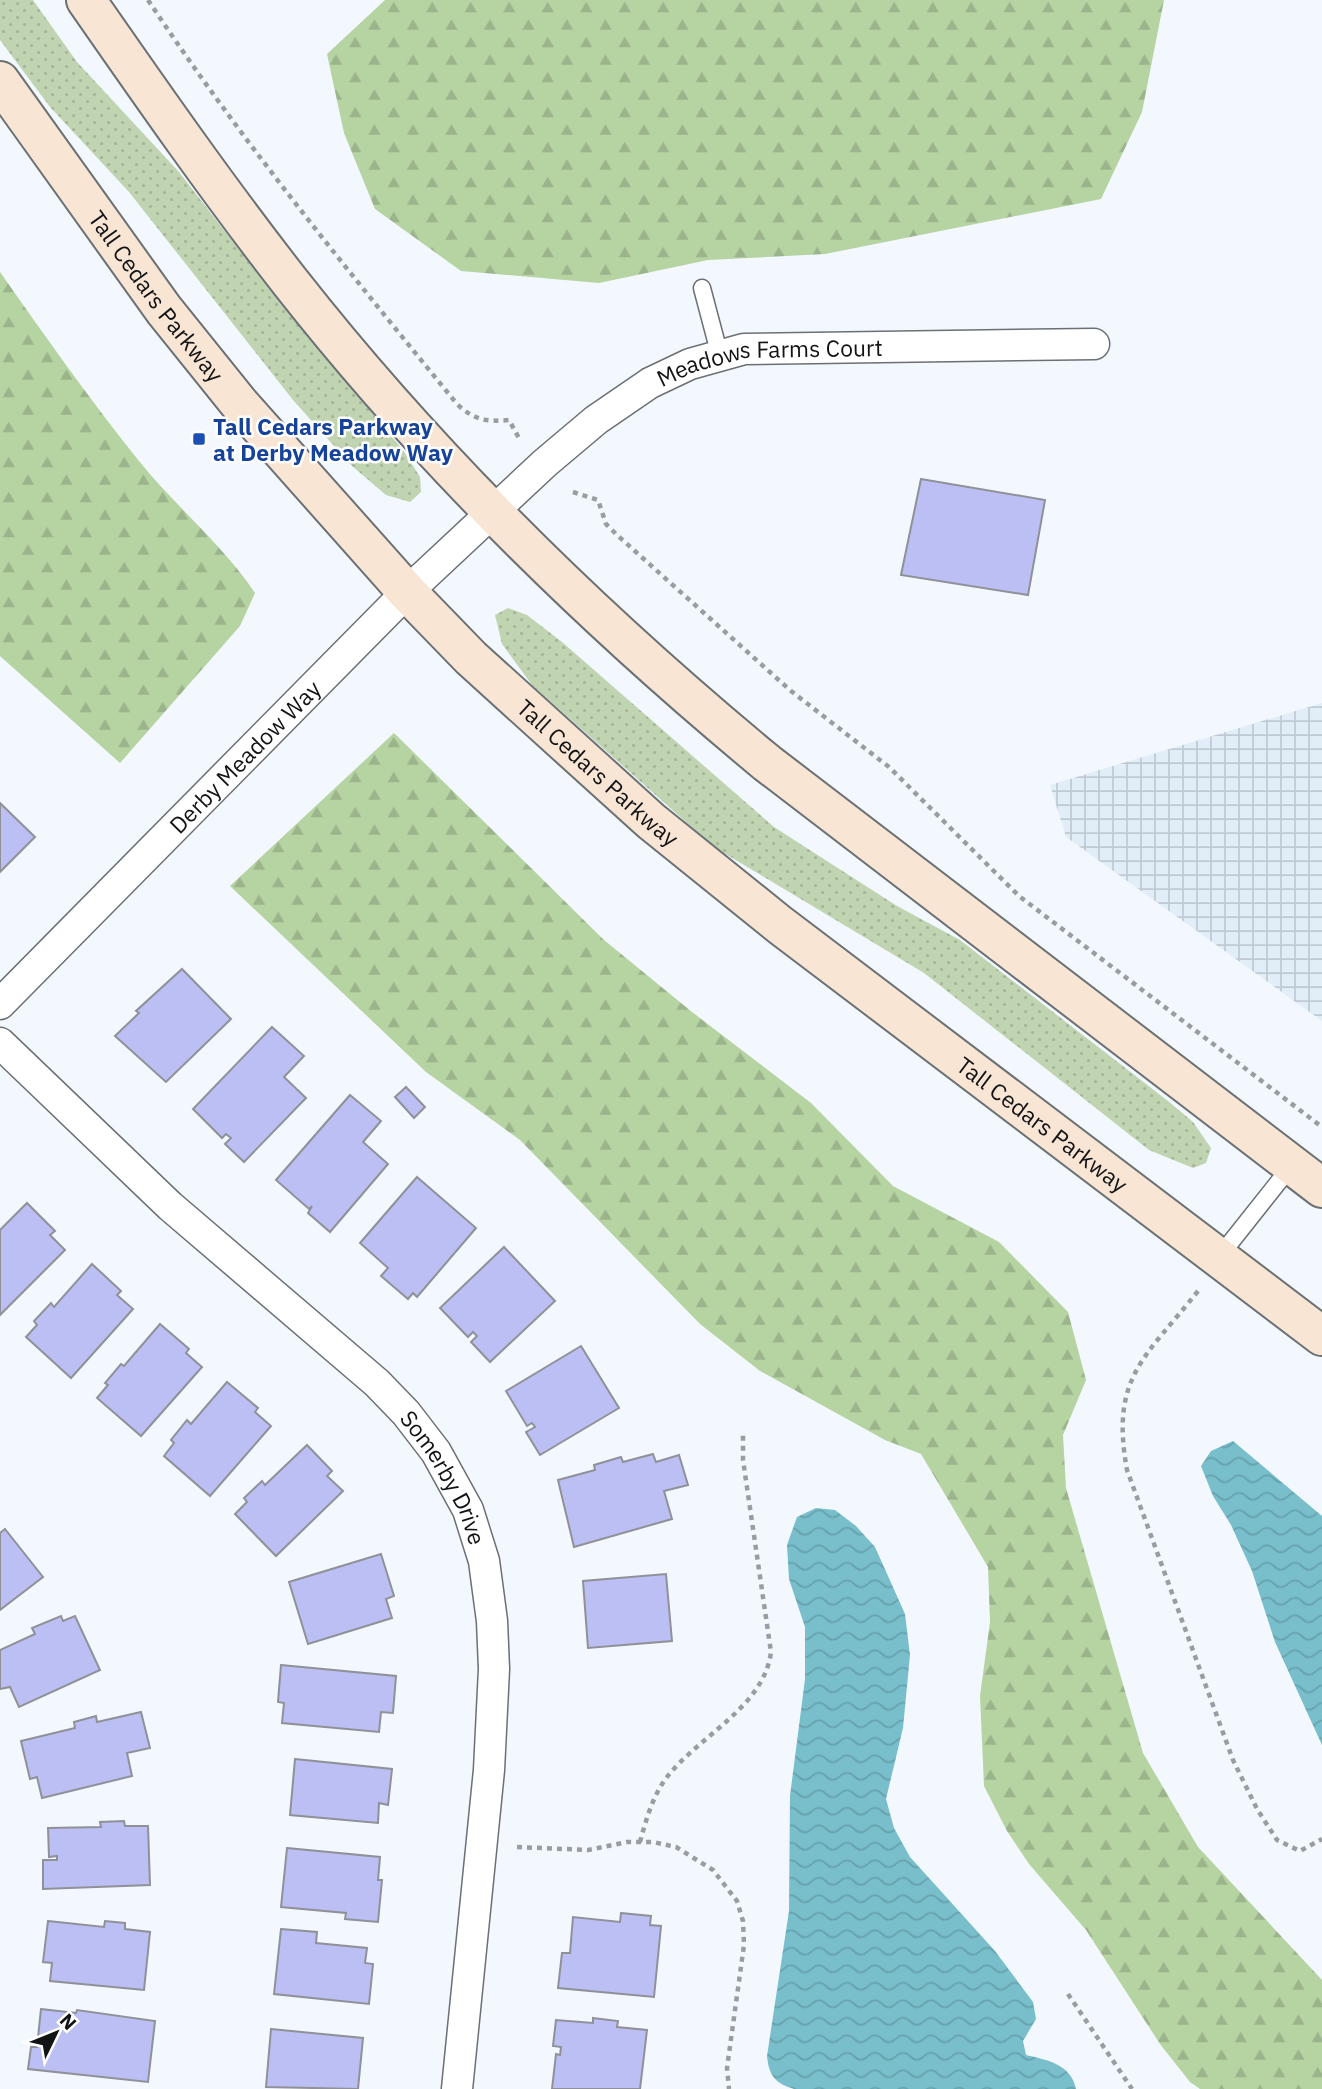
<svg xmlns="http://www.w3.org/2000/svg" width="1322" height="2089" font-family="'IBM Plex Sans',sans-serif">
  <style>
    .industrial { fill: url(#industrial-grid) }
    .grass { fill: url(#grass-dots) }
    .forest { fill: url(#forest-firs) }
    .water { fill: url(#water-waves) }
    .building { fill: #bbbff3; stroke: #909198; stroke-width: 2 }
    .lines { fill: none; stroke-linecap: round; stroke-linejoin: round }
    .lane-casing { stroke: #6a7074; stroke-width: 19 }
    .street-casing { stroke: #6a7074; stroke-width: 33 }
    .secondary-casing { stroke: #6a7074; stroke-width: 42 }
    .path { stroke: #999da2; stroke-width: 4.5; stroke-dasharray: 5 5; stroke-linecap: butt }
    .lane { stroke: #fff; stroke-width: 16 }
    .street { stroke: #fff; stroke-width: 30 }
    .secondary { stroke: #f8e5d4; stroke-width: 38 }
    .transit-dot { fill: #1a4fb4; stroke: #fff; stroke-width: 2.5 }
    .labels { text-anchor: middle; dominant-baseline: central; stroke-width: 5; stroke-linejoin: round; paint-order: stroke }
    .street-label { font-size: 23px; fill: #111315; stroke: #fff }
    .transit-label { font-size: 23px; font-weight: bold; fill: #164399; stroke: #fff; text-anchor: start }
  </style>
  <defs>
    <pattern id="industrial-grid" width="8" height="8" patternUnits="userSpaceOnUse" patternTransform="scale(1.75)"><rect width="8" height="8" fill="#e1edf7"/><path d="M0 4h8M4 0v8" fill="none" stroke="#c0cad3"/></pattern>
    <pattern id="grass-dots" width="8" height="8" patternUnits="userSpaceOnUse" patternTransform="scale(1.75)"><rect width="8" height="8" fill="#c0d4b2"/><path d="M2 2h.1M6 6h.1" fill="none" stroke="#a4b598" stroke-width="1.8" stroke-linecap="round"/></pattern>
    <pattern id="forest-firs" width="22" height="20" patternUnits="userSpaceOnUse" patternTransform="scale(1.75)"><rect width="22" height="20" fill="#b6d3a2"/><path d="M5 1l3.5 6h-7zM16 11l3.5 6h-7z" fill="#9bb48b"/></pattern>
    <pattern id="water-waves" width="16" height="10" patternUnits="userSpaceOnUse" patternTransform="scale(1.75)"><rect width="16" height="10" fill="#78becb"/><path d="M0 5q4-4 8 0t8 0" fill="none" stroke="#67a2ad"/></pattern>
  </defs>
  <rect width="100%" height="100%" fill="#f2f8fe"/>
  <polygon class="industrial" points="1322,703 1322,1021 1066,837 1050,785"/>
  <g class="grass">
    <polygon points="0,0 33,0 77,62 179,172 282,305 403,450 420,477 421,492 410,502 386,495 352,466 293,400 129,192 50,107 0,40"/>
    <polygon points="508,608 527,615 562,642 774,827 897,906 960,940 1168,1101 1193,1122 1211,1148 1206,1163 1193,1168 1149,1150 924,973 714,847 532,685 502,644 495,615"/>
  </g>
  <g class="forest">
    <polygon points="385,0 1164,0 1142,112 1101,199 825,254 708,260 599,283 461,271 375,209 344,133 327,54"/>
    <path d="M0 272C45 336 90 400 139 461 176 507 223 545 255 593L240 626 120 763 0 656Z"/>
    <polygon points="394,733 604,940 692,1012 811,1103 893,1186 999,1242 1068,1312 1086,1380 1063,1435 1066,1488 1143,1753 1198,1847 1322,1980 1322,2089 1200,2089 1190,2082 1160,2044 1086,1930 1029,1864 1007,1831 984,1786 980,1696 990,1622 988,1567 921,1454 885,1440 760,1371 700,1324 520,1140 426,1072 230,886"/>
  </g>
  <g class="water">
    <polygon points="1233,1441 1322,1516 1322,1745 1275,1642 1252,1571 1231,1525 1213,1496 1201,1466 1211,1451"/>
    <path d="M816 1508 835 1510 856 1526 875 1547 905 1614 910 1655 903 1728 886 1799 894 1828 910 1857 995 1951 1033 2002 1036 2019 1023 2041 1026 2055C1047 2060 1071 2064 1076 2089H794C775 2083 769 2076 767 2056L789 1911 790 1796 805 1679V1627L789 1579 787 1545 797 1517Z"/>
  </g>
  <g class="building">
    <polygon points="921,479 1045,500 1028,595 901,575"/>
    <polygon points="0,803 35,837 0,872"/>
    <polygon points="182,969 231,1019 166,1082 115,1036 139,1013 136,1011"/>
    <polygon points="272,1027 304,1056 284,1077 306,1098 244,1162 225,1144 231,1138 226,1134 222,1138 193,1109"/>
    <polygon points="406,1087 425,1107 414,1118 395,1097"/>
    <polygon points="350,1095 381,1121 363,1142 388,1164 330,1232 308,1213 312,1206 309,1209 276,1180"/>
    <polygon points="417,1177 476,1228 417,1297 413,1293 408,1299 381,1276 388,1268 360,1243"/>
    <polygon points="27,1203 55,1231 50,1235 65,1250 0,1315 0,1230"/>
    <polygon points="504,1247 555,1301 490,1362 471,1342 477,1336 473,1332 468,1337 440,1308"/>
    <polygon points="92,1264 121,1291 117,1295 133,1309 71,1378 26,1337 37,1325 34,1321 51,1303 54,1307"/>
    <polygon points="160,1324 189,1349 186,1353 202,1367 141,1436 97,1398 108,1385 105,1383 121,1364 124,1366"/>
    <polygon points="581,1346 619,1408 540,1455 526,1432 535,1427 532,1423 527,1426 506,1391"/>
    <polygon points="227,1382 258,1408 255,1412 271,1426 210,1496 164,1456 174,1443 171,1440 187,1420 191,1424"/>
    <polygon points="307,1445 332,1471 327,1476 343,1491 276,1556 235,1514 247,1502 244,1498 262,1481 265,1485"/>
    <polygon points="653,1454 656,1462 679,1455 688,1485 664,1491 672,1519 574,1547 558,1480 595,1470 594,1465 621,1457 623,1462"/>
    <polygon points="5,1529 43,1577 0,1610 0,1533"/>
    <polygon points="381,1554 394,1596 386,1599 392,1618 308,1644 289,1582"/>
    <polygon points="666,1574 672,1641 588,1648 583,1581"/>
    <polygon points="61,1616 63,1621 75,1616 100,1670 19,1707 10,1687 0,1689 0,1650 35,1634 32,1628"/>
    <polygon points="281,1665 396,1676 393,1713 381,1712 379,1732 282,1723 284,1703 278,1702"/>
    <polygon points="141,1712 150,1748 127,1753 132,1776 42,1798 37,1777 30,1779 21,1741 75,1728 74,1722 96,1716 97,1722"/>
    <polygon points="295,1759 392,1769 388,1805 379,1803 378,1823 290,1815"/>
    <polygon points="124,1821 125,1826 148,1826 150,1885 43,1889 43,1860 57,1860 57,1856 49,1857 48,1828 101,1827 100,1822"/>
    <polygon points="287,1848 380,1857 378,1880 382,1880 378,1922 345,1919 346,1913 281,1907"/>
    <polygon points="621,1913 651,1916 650,1925 661,1926 654,1997 558,1988 562,1953 570,1953 573,1917 620,1922"/>
    <polygon points="48,1921 104,1927 105,1921 125,1923 125,1929 150,1932 144,1990 50,1981 52,1963 43,1962"/>
    <polygon points="281,1929 317,1932 316,1943 367,1948 365,1963 373,1964 369,2004 274,1994"/>
    <polygon points="41,2009 76,2013 77,2010 155,2021 148,2082 28,2069 31,2047 37,2047"/>
    <polygon points="593,2018 618,2021 617,2027 647,2030 640,2089 552,2089 556,2054 560,2055 561,2047 553,2046 556,2020 593,2023"/>
    <polygon points="271,2029 363,2038 358,2089 266,2087"/>
  </g>
  <g class="lines">
    <defs>
      <g id="lane">
        <polyline points="702,288 720,356"/>
        <polyline points="1219,1257 1292,1165"/>
      </g>
      <g id="street">
        <path id="s1" d="M0 1004 407 592 545 463 596 420 650 383 690 364 744 349 1094 344"/>
        <path id="s2" d="M0 1043 170 1206 377 1383 406 1413 436 1452 468 1510 484 1561 492 1621 494 1669 489 1770 457 2089"/>
      </g>
      <g id="secondary">
        <path d="M86 0C152 95 219 191 291 283 430 460 594 620 767 763L1322 1188"/>
        <path id="s3" d="M0 81 164 310 238 402 407 592 471 658 651 821 780 925 1322 1336"/>
      </g>
    </defs>
    <use href="#lane" class="lane-casing"/>
    <use href="#street" class="street-casing"/>
    <use href="#secondary" class="secondary-casing"/>
    <g class="path">
      <path d="M148 0C242 142 350 273 457 404 474 420 486 422 509 420L520 440"/>
      <polyline points="573,492 598,500 606,524 617,535 791,691 889,767 1019,896 1322,1127"/>
      <path d="M1198 1291C1145 1358 1110 1377 1127 1470L1233 1760 1257 1809 1277 1840 1300 1851 1322 1839"/>
      <path d="M640 1842C646 1820 653 1795 667 1777 699 1736 764 1707 771 1652L743 1460V1434"/>
      <polyline points="517,1847 588,1850 627,1842 653,1842 676,1847 713,1870 737,1901 743,1921 744,1945 727,2068 729,2089"/>
      <polyline points="1068,1994 1132,2089"/>
    </g>
    <use href="#lane" class="lane"/>
    <use href="#street" class="street"/>
    <use href="#secondary" class="secondary"/>
  </g>
  <rect class="transit-dot" x="192" y="432" width="14" height="14" rx="3.5"/>
  <g class="labels">
    <g class="street-label">
      <text stroke="none"><textPath href="#s3" startOffset="266">Tall Cedars Parkway</textPath></text>
      <text stroke="none"><textPath href="#s1" startOffset="1024">Meadows Farms Court</textPath></text>
      <text stroke="none"><textPath href="#s1" startOffset="348">Derby Meadow Way</textPath></text>
      <text stroke="none"><textPath href="#s3" startOffset="917">Tall Cedars Parkway</textPath></text>
      <text stroke="none"><textPath href="#s3" startOffset="1484">Tall Cedars Parkway</textPath></text>
      <text stroke="none"><textPath href="#s2" startOffset="625">Somerby Drive</textPath></text>
    </g>
    <g class="transit-label">
      <text x="213" y="426">Tall Cedars Parkway<tspan x="213" dy="26">at Derby Meadow Way</tspan></text>
    </g>
  </g>
  <g transform="translate(56 2033) rotate(47)" stroke="#ffffff" stroke-width="5" paint-order="stroke">
  <path d="M0-5L12 26L0 18L-12 26Z" fill="#111315"/>
  <text y="-10" font-size="19" font-weight="bold" text-anchor="middle" fill="#111315">N</text>
  </g>
</svg>
